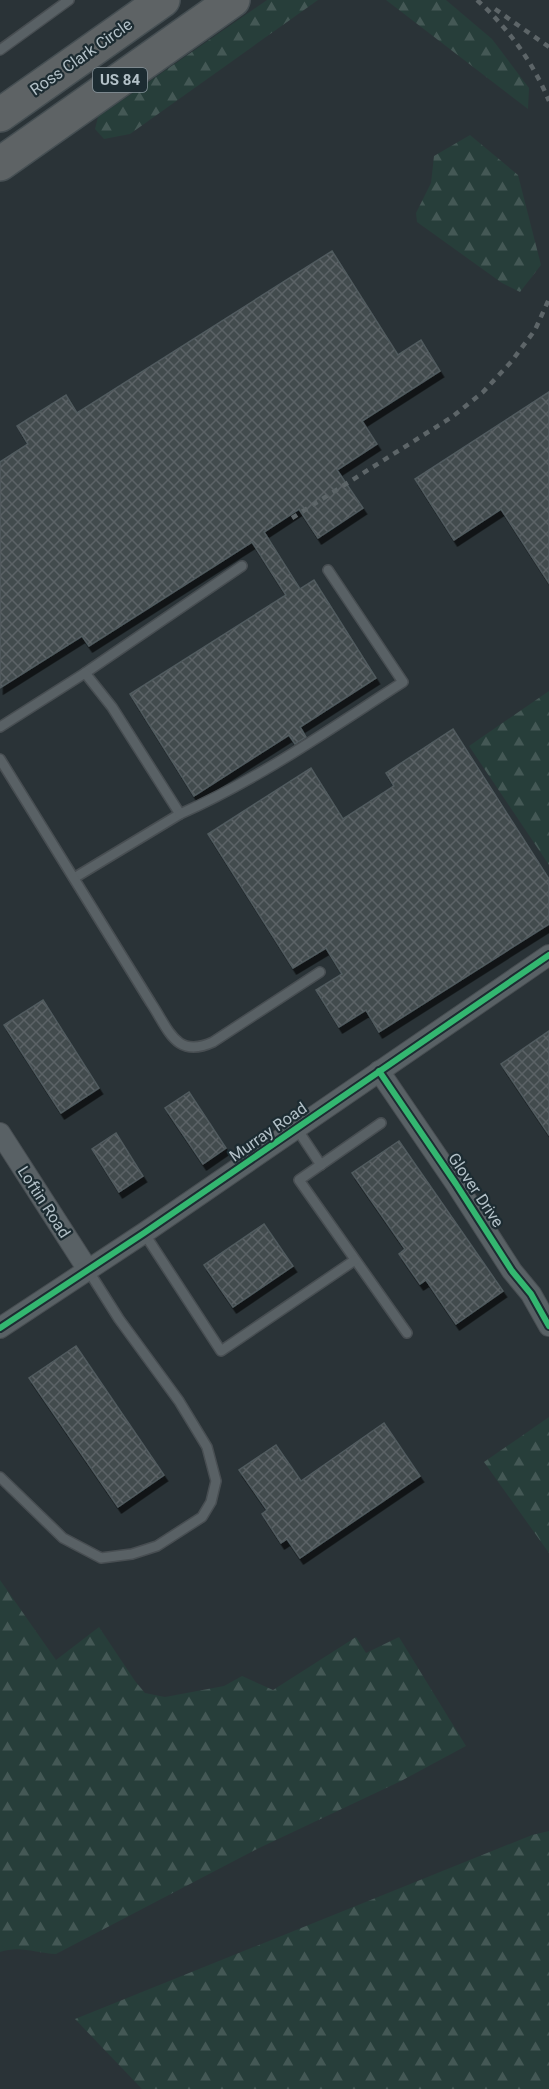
<svg xmlns="http://www.w3.org/2000/svg" width="549" height="2089" font-family="Roboto,sans-serif">
  <style>
    .forest { fill: url(#forest-firs) }
    .building { fill: url(#building-cross-hatch); stroke: #515b5f; stroke-width: 1.5; filter: url(#shadow) }
    .lines { fill: none; stroke-linecap: round; stroke-linejoin: round }
    .lane-casing { stroke: #484e52; stroke-width: 12 }
    .street-casing { stroke: #484e52; stroke-width: 22 }
    .highway-casing { stroke: #464f53; stroke-width: 36 }
    .lane { stroke: #596165; stroke-width: 9 }
    .street { stroke: #596165; stroke-width: 20 }
    .highway { stroke: #5e6365; stroke-width: 33 }
    .rail { stroke: #5d6568; stroke-width: 4.5; stroke-dasharray: 6 6; stroke-linecap: butt }
    .cycleway-casing { stroke: #1d2c32; stroke-width: 10 }
    .cycleway { stroke: #33b770; stroke-width: 6 }
    .labels { text-anchor: middle; dominant-baseline: central; stroke-width: 4.5; stroke-linejoin: round; paint-order: stroke }
    .shield { fill: #1d2c32; stroke: #86949b; stroke-width: 1.5 }
    .shield-label { font-size: 15px; font-weight: bold; fill: #b3c1c8 }
    .street-label { font-size: 16px; fill: #b3c1c8; stroke: #1d2c32 }
  </style>
  <defs>
    <pattern id="forest-firs" width="22" height="20" patternUnits="userSpaceOnUse" patternTransform="scale(1.5)"><rect width="22" height="20" fill="#273e3a"/><path d="M5 1l3.5 6h-7zM16 11l3.5 6h-7z" fill="#445855"/></pattern>
    <pattern id="building-cross-hatch" width="8" height="8" patternUnits="userSpaceOnUse" patternTransform="scale(1.5)"><rect width="8" height="8" fill="#434b4e"/><path d="M0 0l8 8M0 8l8-8" fill="none" stroke="#5c6366"/></pattern>
    <filter id="shadow"><feDropShadow dx="3.5" dy="6" stdDeviation="0" flood-color="#0009"/></filter>
  </defs>
  <rect width="100%" height="100%" fill="#2a3337"/>
  <g class="forest">
    <polygon points="267,0 318,0 130,134 104,139 95,129 98,117"/>
    <polygon points="386,0 446,0 492,39 529,88 528,109"/>
    <polygon points="470,135 518,175 541,265 520,292 502,283 417,222 416,213 431,183 434,156"/>
    <polygon points="549,691 549,865 469,746"/>
    <polygon points="549,1417 549,1553 484,1462"/>
    <path d="M0 1580 56 1660 99 1627 135 1681 145 1693 165 1697 224 1686 242 1676 273 1690 356 1637 366 1653 399 1637 466 1746 401 1781 257 1849 56 1954C36 1953 19 1945 0 1952Z"/>
    <polygon points="549,1831 549,2089 142,2089 75,2019 532,1835"/>
  </g>
  <g class="building">
    <polygon points="332,251 398,355 421,340 440,371 362,421 377,444 337,470 363,508 318,538 299,509 264,532 300,589 314,580 376,678 300,727 306,737 295,744 289,735 194,796 130,694 286,595 252,542 89,646 82,636 0,688 0,462 28,444 17,426 66,395 77,413"/>
    <polygon points="549,392 549,583 501,509 454,540 415,479"/>
    <polygon points="453,729 549,879 549,924 379,1032 366,1010 339,1027 316,990 342,974 326,948 293,968 208,834 311,768 343,819 394,786 386,773"/>
    <polygon points="43,1000 99,1088 61,1113 4,1025"/>
    <polygon points="549,1031 549,1135 501,1064"/>
    <polygon points="189,1092 226,1148 203,1164 165,1108"/>
    <polygon points="116,1133 143,1176 119,1192 92,1149"/>
    <polygon points="399,1141 503,1291 456,1324 426,1280 420,1284 399,1254 405,1249 352,1173"/>
    <polygon points="264,1224 293,1266 233,1307 204,1265"/>
    <polygon points="76,1346 164,1475 118,1507 29,1378"/>
    <polygon points="384,1423 420,1476 300,1558 287,1539 281,1543 262,1514 267,1510 239,1470 276,1445 301,1481"/>
  </g>
  <g class="lines">
    <defs>
      <g id="lane">
        <polyline points="0,50 69,0"/>
        <polyline points="85,673 242,566"/>
        <polyline points="0,727 85,673 112,707 180,814 74,878"/>
        <path d="M0 759 151 1003C169 1030 176 1059 213 1042L320 972"/>
        <path d="M180 814C259 779 330 729 403 682L328 570"/>
        <polyline points="381,1123 299,1180 407,1333"/>
        <polyline points="297,1129 321,1165"/>
        <polyline points="144,1233 221,1351 355,1260"/>
        <polyline points="0,1477 63,1538 101,1558 132,1554 157,1546 202,1517 211,1502 216,1481 207,1447 179,1401 119,1319 88,1270"/>
      </g>
      <g id="street">
        <polyline points="379,1071 456,1184 512,1271 531,1294 549,1326"/>
        <polyline points="0,1133 88,1270"/>
        <polyline points="0,1328 144,1233 549,955"/>
      </g>
      <g id="highway">
        <polyline points="0,115 163,0"/>
        <polyline points="0,164 233,0"/>
      </g>
    </defs>
    <use href="#lane" class="lane-casing"/>
    <use href="#street" class="street-casing"/>
    <use href="#highway" class="highway-casing"/>
    <use href="#lane" class="lane"/>
    <use href="#street" class="street"/>
    <use href="#highway" class="highway"/>
    <g class="rail">
      <path d="M477 0C508 28 533 62 549 101"/>
      <polyline points="495,9 549,47"/>
      <polyline points="292,518 452,417 483,392 511,362 535,330 549,299"/>
    </g>
    <defs>
      <g id="cycleway">
        <polyline points="379,1071 456,1184 512,1271 531,1294 549,1326"/>
        <polyline points="0,1328 144,1233 549,955"/>
      </g>
    </defs>
    <use href="#cycleway" class="cycleway-casing"/>
    <use href="#cycleway" class="cycleway"/>
  </g>
  <g class="labels">
    <rect class="shield" x="93" y="68" width="54" height="24" rx="4.5"/>
    <g class="shield-label">
      <text x="120" y="80">US 84</text>
    </g>
    <g class="street-label">
      <text transform="translate(81 57) rotate(-35)">Ross Clark Circle</text>
      <text transform="translate(268 1132) rotate(-35)">Murray Road</text>
      <text transform="translate(476 1190) rotate(56)">Glover Drive</text>
      <text transform="translate(44 1202) rotate(57)">Loftin Road</text>
    </g>
  </g>
</svg>
